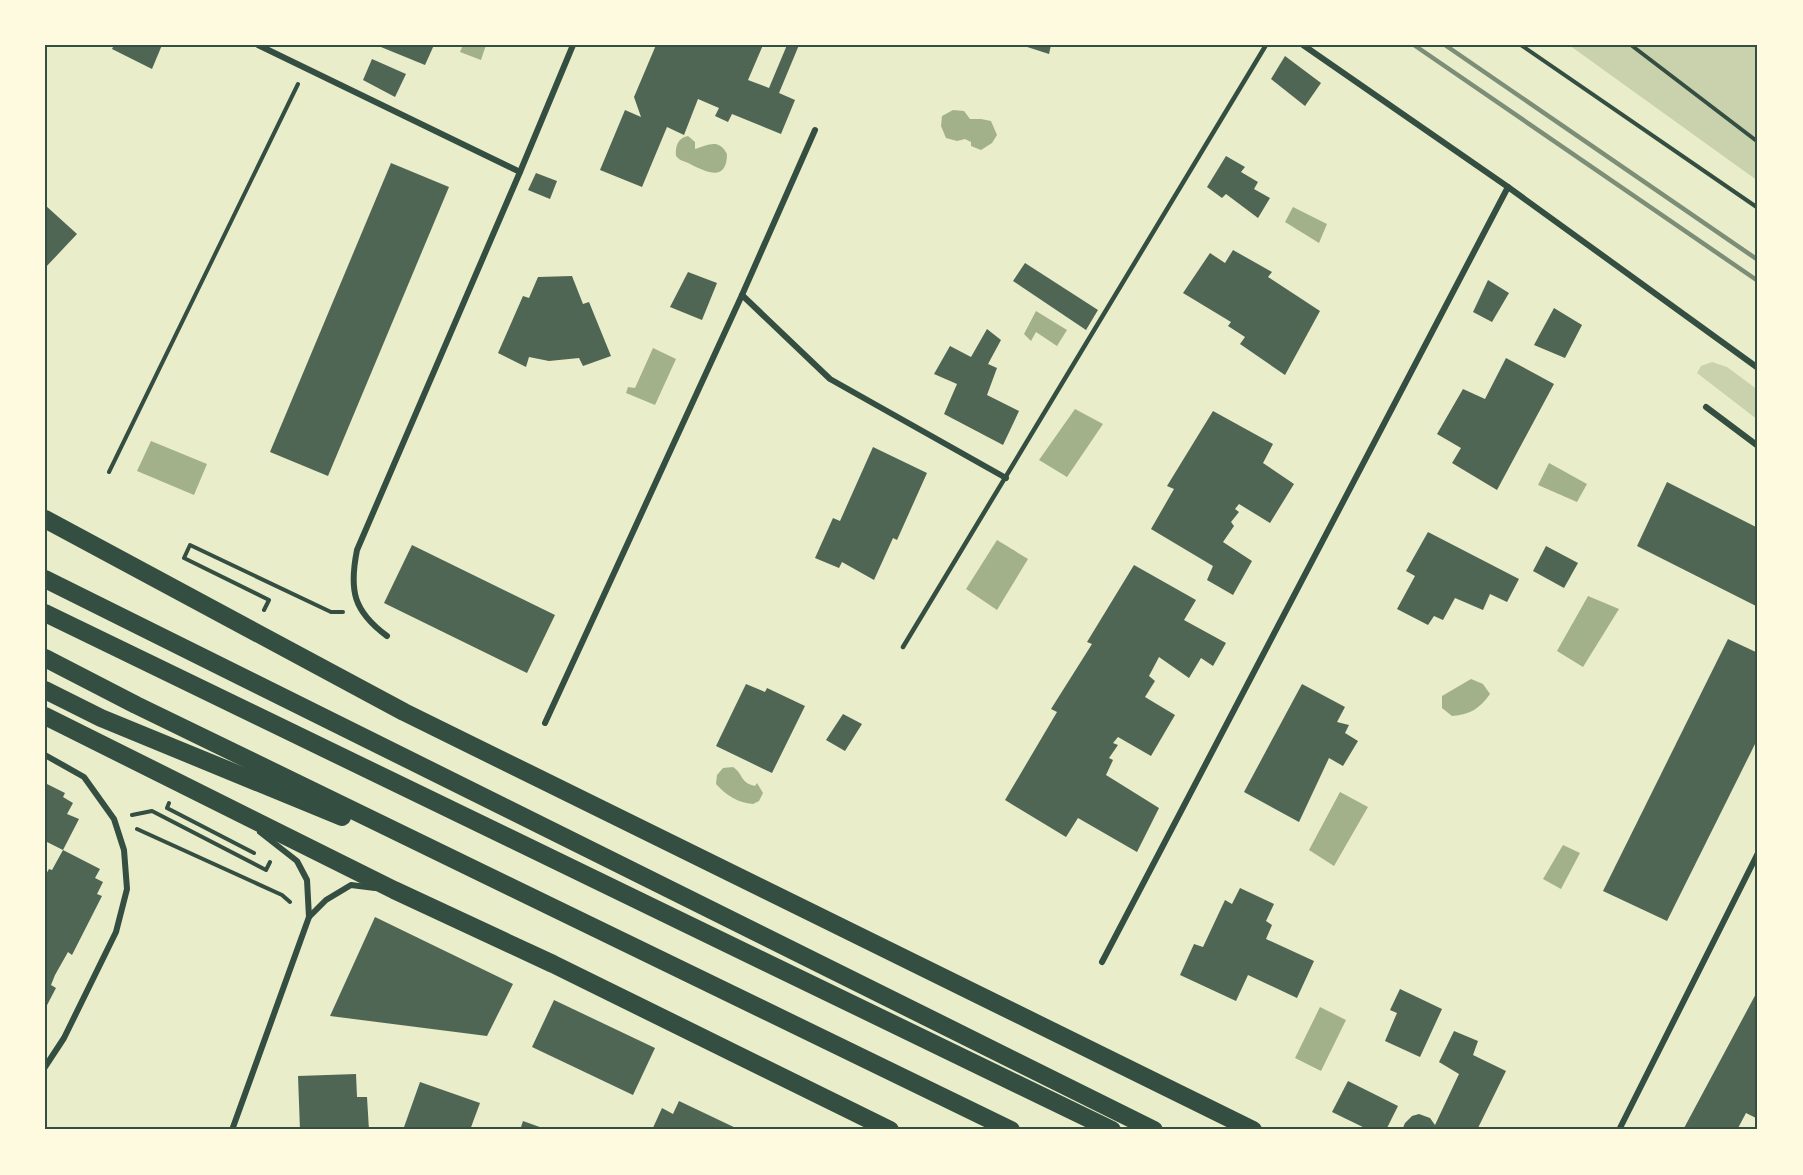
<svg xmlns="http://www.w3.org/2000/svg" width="1803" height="1175" font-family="Rubik,sans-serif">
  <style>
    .green { fill: #cad2ad }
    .water { fill: #a3b18a }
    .building { fill: #4f6655 }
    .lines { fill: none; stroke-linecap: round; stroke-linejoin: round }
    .path { stroke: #344e41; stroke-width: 4 }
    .service { stroke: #344e41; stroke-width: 4.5 }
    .minor { stroke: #344e41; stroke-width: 6 }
    .motorway { stroke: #344e41; stroke-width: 18 }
    .rail { stroke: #7c8e77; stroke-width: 4.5 }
    .neatline { fill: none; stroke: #344e41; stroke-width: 2 }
  </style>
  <rect width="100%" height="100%" fill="#e9edc9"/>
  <g class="green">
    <polygon points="1569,45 1758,45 1758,181"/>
    <polygon points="1712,362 1727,367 1758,390 1758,420 1697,373 1701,366"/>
  </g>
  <g class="water">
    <polygon points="463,45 486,45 481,60 460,52"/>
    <polygon points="953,110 964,111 970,119 981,119 991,121 997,135 992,143 981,150 971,146 971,142 965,139 957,141 946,138 941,126 942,116"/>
    <path d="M688 136 695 142V149C708 145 719 138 727 154 727 181 708 173 692 165 686 161 681 162 676 156 675 146 678 138 688 136Z"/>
    <polygon points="1293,207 1327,224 1319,243 1285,222"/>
    <polygon points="1036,311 1067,330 1057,346 1036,332 1031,341 1024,334"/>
    <polygon points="653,348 676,359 655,405 626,393 628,387 635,388"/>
    <polygon points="1075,409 1103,424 1067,477 1039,460"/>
    <polygon points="151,441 207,464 194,495 137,471"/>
    <polygon points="1549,463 1587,484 1577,502 1538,485"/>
    <polygon points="997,540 1028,559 997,610 966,589"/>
    <polygon points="1588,596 1619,609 1583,667 1557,651"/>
    <path d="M1471 679 1483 684 1490 694C1480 708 1470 715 1452 716L1442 708V696Z"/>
    <path d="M733 767C743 773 740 783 755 786L757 783 763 793 759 801 753 804C738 803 726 795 716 784L717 775 723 768Z"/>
    <polygon points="1340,792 1368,807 1334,866 1309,850"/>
    <polygon points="1563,845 1580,853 1561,889 1543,879"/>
    <polygon points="1320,1007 1346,1020 1321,1071 1295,1058"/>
  </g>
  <g class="building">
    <polygon points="114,45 162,45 152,69 112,49"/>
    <polygon points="376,45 434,45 425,65"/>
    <polygon points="656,45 763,45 748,80 769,88 787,45 799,45 779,93 795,100 781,134 732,114 728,122 715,116 719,108 698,99 684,135 667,127 642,187 600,170 625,110 641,117 634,97"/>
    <polygon points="1021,45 1051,45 1049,54"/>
    <polygon points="1285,56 1321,83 1305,106 1271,79"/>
    <polygon points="372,59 406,74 395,97 363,80"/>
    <polygon points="1226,156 1245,167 1241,172 1258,182 1254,189 1270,198 1258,218 1226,194 1222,198 1207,187"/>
    <polygon points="391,163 449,187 328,476 270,452"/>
    <polygon points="536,173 557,181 550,199 528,190"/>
    <polygon points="45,205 77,234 45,268"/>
    <polygon points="1233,250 1272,272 1268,277 1320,311 1285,375 1240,344 1245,337 1228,326 1231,322 1183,293 1210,253 1225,263"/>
    <polygon points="1025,263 1098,310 1086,330 1013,281"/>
    <polygon points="688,272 717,283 702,320 670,307"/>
    <polygon points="572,276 583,304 589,302 611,356 583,366 579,358 549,361 529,357 526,367 498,353 523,296 529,298 538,277"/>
    <polygon points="1488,280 1509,293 1492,322 1473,312"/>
    <polygon points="1554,308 1582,325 1565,358 1534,345"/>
    <polygon points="987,329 1001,340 988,364 997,368 987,395 1019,411 1003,445 944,414 957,384 934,374 950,346 971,357"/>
    <polygon points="1506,358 1554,384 1497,490 1452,463 1461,448 1437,434 1463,389 1485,399"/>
    <polygon points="1213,411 1273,444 1263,463 1294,484 1270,523 1239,504 1235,509 1239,512 1231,522 1234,526 1223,542 1252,561 1233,595 1207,580 1213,566 1151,529 1174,489 1167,486"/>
    <polygon points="873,447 927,473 897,540 893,538 874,580 842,562 839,568 815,558 833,518 840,521"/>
    <polygon points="1667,482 1758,528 1758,607 1637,546"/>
    <polygon points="1428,532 1519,579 1507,602 1490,594 1483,610 1455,598 1443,620 1434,616 1428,625 1397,609 1415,576 1406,571"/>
    <polygon points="412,545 555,615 527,673 384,603"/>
    <polygon points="1546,546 1578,563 1564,588 1533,571"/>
    <polygon points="1134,565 1196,600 1184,620 1226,643 1213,666 1201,658 1189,678 1159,657 1149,676 1155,681 1145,697 1175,715 1151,756 1118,737 1113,743 1118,745 1109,758 1113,760 1106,775 1159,808 1137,852 1078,818 1066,837 1005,800 1057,712 1051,709 1092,644 1087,642"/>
    <polygon points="1728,639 1758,653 1758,738 1667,921 1603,891"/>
    <polygon points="746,684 765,692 767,688 805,706 772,773 716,746"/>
    <polygon points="1302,684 1345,707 1337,722 1349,725 1345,733 1358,741 1343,766 1329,758 1299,822 1244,792"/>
    <polygon points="843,714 862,724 845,751 826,740"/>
    <polygon points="45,783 65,793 63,797 73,803 67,814 79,819 63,850 45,841"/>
    <polygon points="63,850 100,869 95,878 103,882 97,894 102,896 72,955 68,952 55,975 51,985 56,988 45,1009 45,876 49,869 52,870"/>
    <polygon points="1240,888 1274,904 1266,921 1272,925 1266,939 1314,961 1297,998 1248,975 1236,1001 1180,975 1194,944 1203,947 1225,900 1232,904"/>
    <polygon points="375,917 513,984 487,1036 330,1016"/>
    <polygon points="1400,989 1442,1009 1420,1057 1385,1041 1397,1013 1390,1010"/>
    <polygon points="1758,990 1758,1119 1746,1113 1737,1130 1683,1130"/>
    <polygon points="554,1000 655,1048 633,1095 532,1047"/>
    <polygon points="1454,1031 1478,1041 1473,1055 1506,1071 1477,1130 1402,1130 1405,1123 1412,1116 1419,1114 1430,1118 1435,1125 1459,1074 1439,1062"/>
    <polygon points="356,1074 357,1097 367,1097 369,1130 300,1130 298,1076"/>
    <polygon points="1348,1081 1398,1106 1386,1130 1369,1130 1332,1112"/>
    <polygon points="420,1082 480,1103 470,1130 403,1130"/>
    <polygon points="679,1101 740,1130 652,1130 662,1108 673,1114"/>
    <polygon points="523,1121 548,1130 520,1130"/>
  </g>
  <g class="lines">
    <g class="path">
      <polyline points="1521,45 1758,208"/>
      <polyline points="1631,45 1758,142"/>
      <polyline points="109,472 298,84"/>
      <polyline points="264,610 269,600 184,558 190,545 331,612 343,612"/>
      <polyline points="169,803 167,808 254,853"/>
      <polyline points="132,815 152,811 266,870 270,862"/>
      <polyline points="137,829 282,895 290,902"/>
    </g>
    <polyline class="service" points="903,647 1266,45"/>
    <g class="minor">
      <polyline points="258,45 520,172"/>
      <polyline points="1303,45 1508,187 1758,368"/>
      <polyline points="742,295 830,379 1006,478"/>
      <polyline points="1706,407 1758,446"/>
      <path d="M387 636C353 611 349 590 357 550L520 172 573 45"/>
      <polyline points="545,723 742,295 815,130"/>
      <polyline points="45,755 84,777 114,819 124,850 127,889 116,932 64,1038 45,1067"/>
      <polyline points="309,917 326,900 351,885 375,888"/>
      <polyline points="1102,962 1508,187"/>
      <polyline points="232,1130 309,917 307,880 297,861 260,832"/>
      <polyline points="1619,1130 1758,853"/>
    </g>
    <g class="motorway">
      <polyline points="45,519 404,712 1253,1130"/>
      <polyline points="45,579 1154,1130"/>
      <polyline points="45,613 1112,1130"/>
      <polyline points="45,658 136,705 1011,1130"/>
      <polyline points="45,690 101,718 342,817"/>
      <polyline points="45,716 394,890 553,964 890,1130"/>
    </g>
    <g class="rail">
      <polyline points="1414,45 1758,281"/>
      <polyline points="1445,45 1758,260"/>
    </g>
  </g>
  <rect width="1803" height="1175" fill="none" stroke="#fefae0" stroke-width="93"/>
  <rect x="46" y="46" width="1710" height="1082" class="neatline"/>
</svg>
